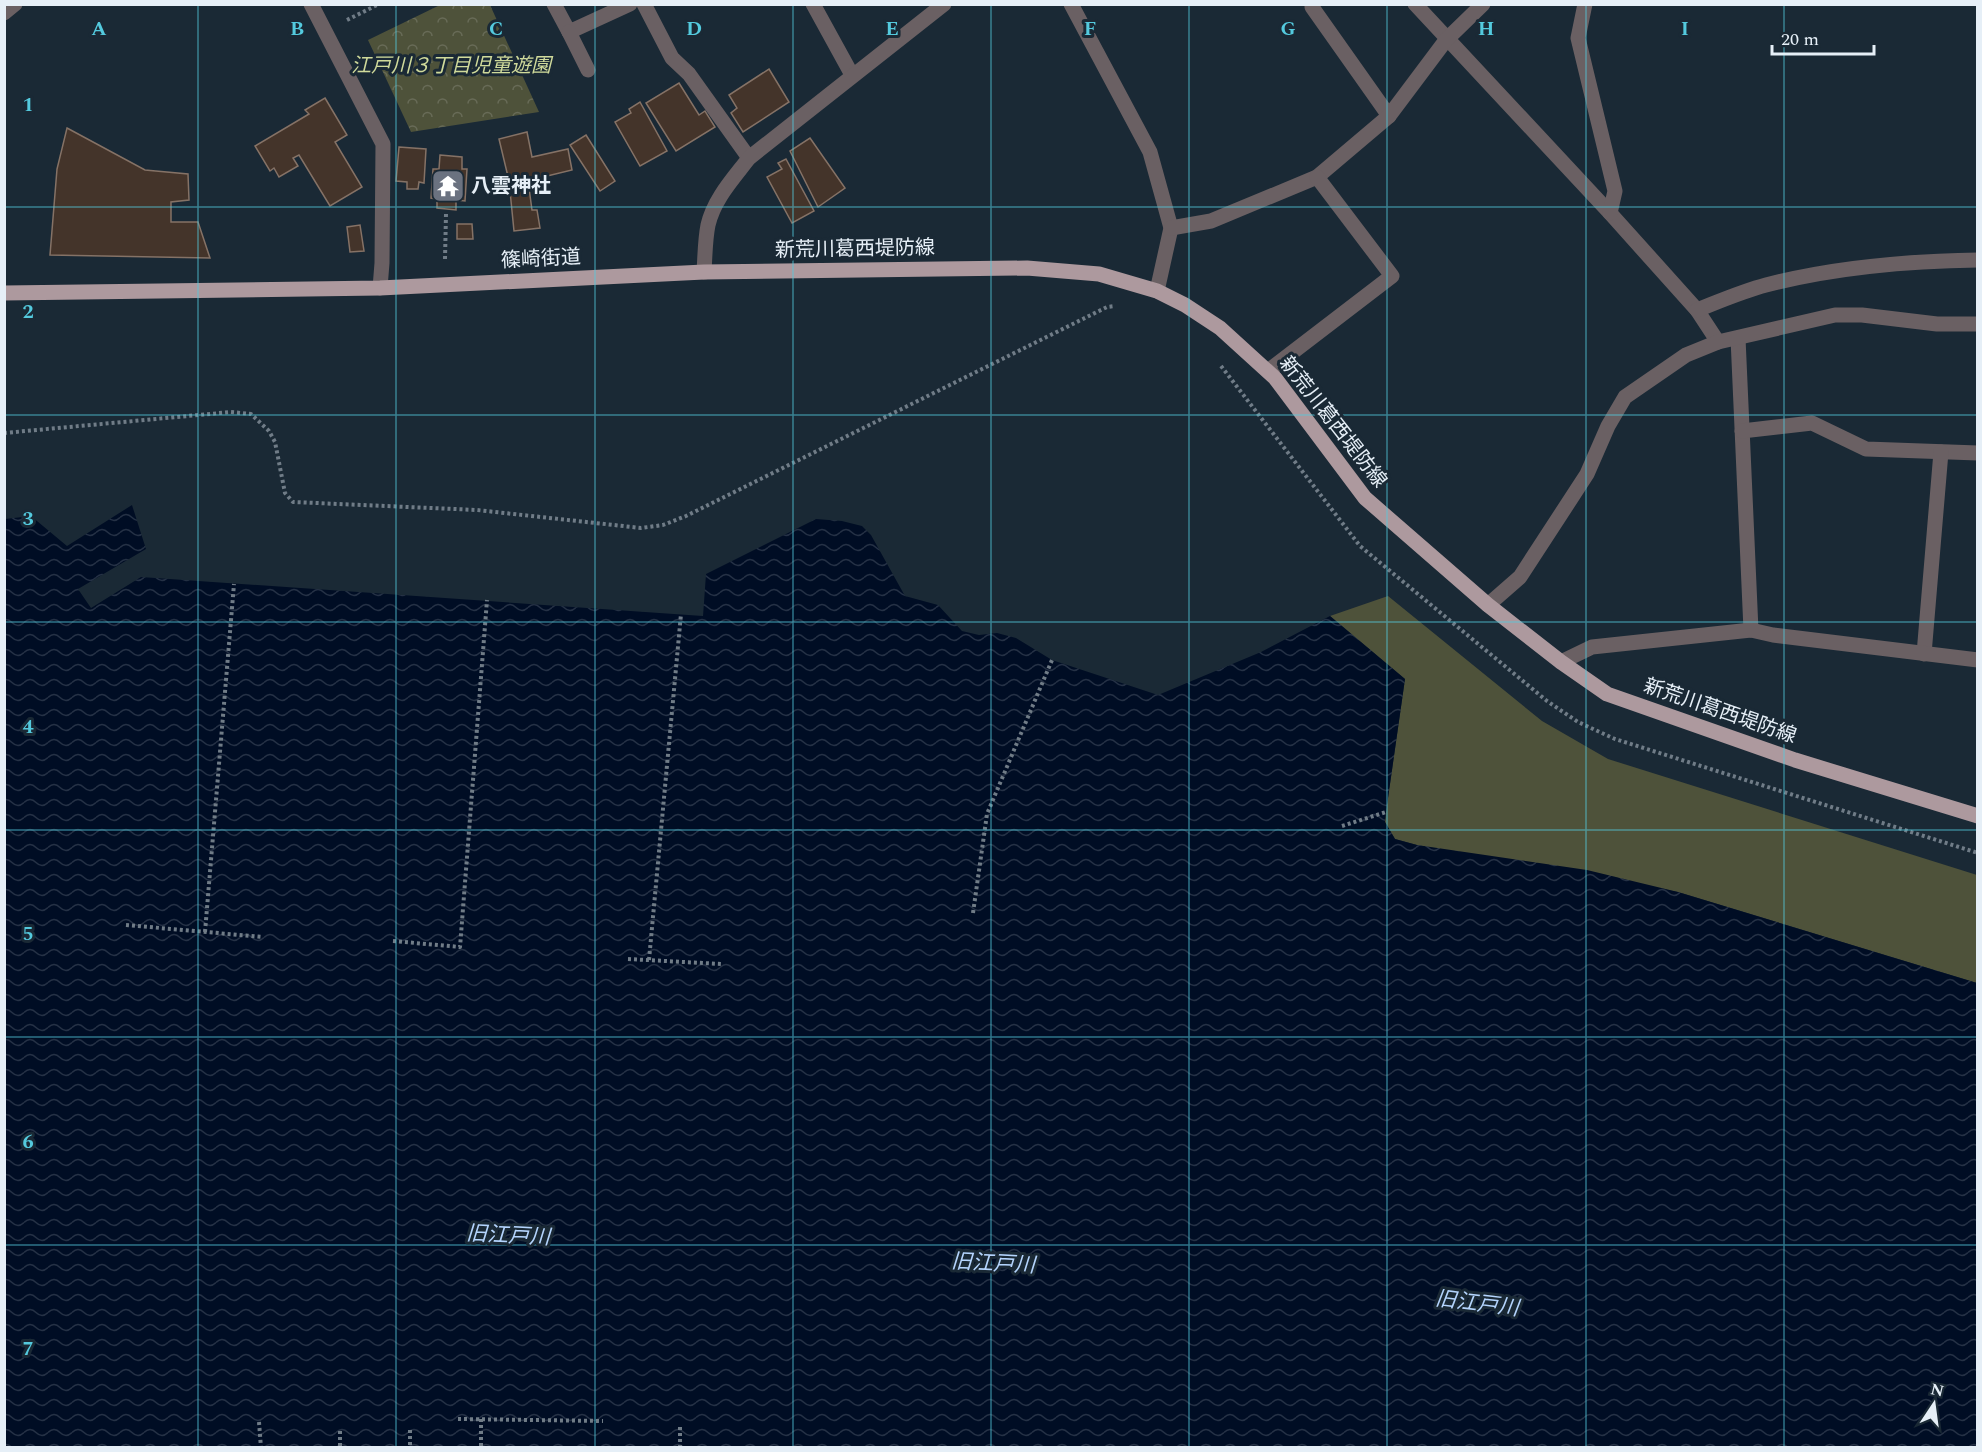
<svg xmlns="http://www.w3.org/2000/svg" width="1982" height="1452" font-family="Spectral,'Noto Sans JP',serif">
  <style>
    .grass { fill: #4e523a }
    .park { fill: url(#park-crowns) }
    .water { fill: url(#water-waves) }
    .building { fill: #44342a; stroke: #857266; stroke-width: 1.5 }
    .lines { fill: none; stroke-linecap: round; stroke-linejoin: round }
    .path { stroke: #707c87; stroke-width: 4; stroke-dasharray: 3 3; stroke-linecap: butt }
    .minor { stroke: #6a6063; stroke-width: 15 }
    .major { stroke: #ad999e; stroke-width: 15 }
    .grid { fill: none; stroke: #54cade; stroke-width: 1.5; stroke-opacity: 0.55 }
    .labels { text-anchor: middle; dominant-baseline: central; stroke-width: 6; stroke-linejoin: round; paint-order: stroke }
    .park-label { font-size: 20px; font-style: italic; fill: #d0da9b; stroke: #1a2935 }
    .poi-label { font-size: 20px; font-weight: bold; fill: #e6eff7; stroke: #1a2935; text-anchor: start }
    .street-label { font-size: 20px; fill: #e6eff7; stroke: #1a2935 }
    .water-label { font-size: 21px; font-style: italic; fill: #b4d4fd; stroke: #1a2935 }
    .grid-label { font-size: 20px; text-anchor: middle; font-weight: bold; fill: #54cade; stroke: #1a2935; stroke-width: 6; stroke-linejoin: round; paint-order: stroke }
  </style>
  <defs>
    <pattern id="park-crowns" width="20" height="18" patternUnits="userSpaceOnUse" patternTransform="scale(1.5)"><rect width="20" height="18" fill="#4e523a"/><path d="M2 6a3 3 0 1 1 6 0M12 15a3 3 0 1 1 6 0" fill="none" stroke="#686b57"/></pattern>
    <pattern id="water-waves" width="16" height="10" patternUnits="userSpaceOnUse" patternTransform="scale(1.5)"><rect width="16" height="10" fill="#000d24"/><path d="M0 5q4-4 8 0t8 0" fill="none" stroke="#253145"/></pattern>
  </defs>
  <rect width="100%" height="100%" fill="#1a2935"/>
  <polygon class="grass" points="1388,596 1542,721 1608,759 1977,875 1977,983 1678,892 1417,845 1395,839 1385,822 1386,812 1405,679 1330,616"/>
  <polygon class="park" points="440,5 490,5 539,112 411,132 368,40"/>
  <polygon class="water" points="132,505 146,549 78,589 91,608 141,577 703,616 706,574 816,519 842,521 862,526 871,535 905,596 938,605 962,631 979,635 997,633 1016,638 1052,660 1158,695 1261,652 1330,616 1405,679 1386,812 1385,822 1395,839 1417,845 1587,870 1678,892 1977,983 1977,1447 5,1447 5,519 31,516 67,546"/>
  <g class="building">
    <polygon points="769,69 789,102 743,132 731,113 737,108 729,95"/>
    <polygon points="679,83 699,115 705,111 715,127 676,151 646,103"/>
    <polygon points="325,98 347,135 335,142 362,187 330,206 299,155 293,158 298,166 279,177 274,168 270,171 255,146 309,114 305,110"/>
    <polygon points="640,102 667,151 640,166 615,122 631,113 629,109"/>
    <polygon points="67,128 145,170 188,174 189,200 171,202 171,222 198,222 210,258 50,255 57,169"/>
    <polygon points="527,132 532,157 568,149 572,170 510,185 499,139"/>
    <polygon points="586,135 615,181 600,191 570,145"/>
    <polygon points="810,138 845,188 818,207 790,151"/>
    <polygon points="399,147 426,149 424,183 419,182 418,189 407,189 407,182 396,181"/>
    <polygon points="440,155 462,157 462,169 467,169 465,201 456,200 456,210 437,208 437,199 431,198 433,169 439,169"/>
    <polygon points="786,159 814,211 792,223 767,177 782,169 778,163"/>
    <polygon points="529,188 532,210 537,210 540,228 514,231 510,191"/>
    <polygon points="457,224 472,224 473,239 457,239"/>
    <polygon points="360,225 364,251 350,252 347,227"/>
  </g>
  <g class="lines">
    <g class="path">
      <polyline points="347,20 379,4"/>
      <polyline points="445,259 446,214"/>
      <polyline points="1221,366 1360,546 1547,701 1578,722 1615,739 1978,853"/>
      <polyline points="4,433 231,412 251,414 269,431 275,442 285,493 293,502 477,510 641,528 663,525 686,516 1107,307 1115,306"/>
      <polyline points="1342,826 1386,812"/>
      <polyline points="973,913 987,814 1052,660"/>
      <polyline points="126,925 263,937"/>
      <polyline points="205,932 234,584"/>
      <polyline points="393,941 460,947 487,600"/>
      <polyline points="628,959 721,964"/>
      <polyline points="649,960 681,614"/>
      <polyline points="458,1419 603,1421"/>
      <polyline points="481,1419 481,1448"/>
      <polyline points="259,1422 261,1448"/>
      <polyline points="410,1430 410,1448"/>
      <polyline points="340,1431 340,1448"/>
      <polyline points="680,1448 680,1425"/>
    </g>
    <g class="minor">
      <polyline points="311,4 383,144 382,263 380,288"/>
      <polyline points="554,4 569,32 630,4"/>
      <polyline points="644,4 672,58 689,74 749,158"/>
      <polyline points="813,4 852,75"/>
      <polyline points="1071,4 1150,152 1171,228 1157,291"/>
      <polyline points="1415,4 1610,213 1697,310 1718,342"/>
      <polyline points="1585,4 1578,38 1615,191 1610,213"/>
      <polyline points="1312,7 1389,116"/>
      <polyline points="4,13 15,4"/>
      <polyline points="569,32 588,70"/>
      <polyline points="1171,228 1211,221 1317,177 1389,116 1446,40 1483,4"/>
      <path d="M704 272C705 257 705 240 708 225 714 199 733 179 749 158L944 4"/>
      <path d="M1697 310C1720 301 1743 291 1766 285 1836 267 1906 261 1978 260"/>
      <polyline points="1738,338 1751,630"/>
      <polyline points="1268,371 1392,276 1317,177"/>
      <polyline points="1742,431 1812,423 1866,449 1978,453"/>
      <polyline points="1488,605 1520,577 1587,474 1608,426 1625,397 1686,355 1718,342 1835,315 1862,315 1937,324 1978,324"/>
      <polyline points="1924,654 1941,452"/>
      <polyline points="1561,662 1592,647 1751,630 1773,635 1978,660"/>
    </g>
    <polyline class="major" points="4,293 380,288 704,272 1027,268 1099,274 1157,291 1185,305 1220,328 1275,378 1365,498 1488,605 1561,662 1607,694 1795,760 1978,816"/>
  </g>
  <path class="grid" d="M198 4V1448M396 4V1448M595 4V1448M793 4V1448M991 4V1448M1189 4V1448M1387 4V1448M1586 4V1448M1784 4V1448M4 207H1978M4 415H1978M4 622H1978M4 830H1978M4 1037H1978M4 1245H1978"/>
  <defs>
    <symbol id="temple-square" viewBox="-11 -11 22 22"><rect x="-9" y="-9" width="18" height="18" rx="4" fill="#6b7280" stroke="#1a2935"/><path d="M0-6L5-2H3V0L6.5 2.5H4V6H1.5V3h-3V6H-4V2.5H-6.5L-3 0V-2H-5Z" fill="#fff"/></symbol>
  </defs>
  <g fill-rule="evenodd">
    <use href="#temple-square" x="429" y="167" width="38" height="38"/>
  </g>
  <g class="labels">
    <g class="park-label">
      <text x="451" y="66">江戸川３丁目児童遊園</text>
    </g>
    <g class="poi-label">
      <text x="471" y="186">八雲神社</text>
    </g>
    <g class="street-label">
      <text transform="translate(855 249) rotate(-1)">新荒川葛西堤防線</text>
      <text transform="translate(541 259) rotate(-3)">篠崎街道</text>
      <text transform="translate(1333 422) rotate(52)">新荒川葛西堤防線</text>
      <text transform="translate(1720 711) rotate(19)">新荒川葛西堤防線</text>
    </g>
    <g class="water-label">
      <text transform="translate(508 1236) rotate(3)">旧江戸川</text>
      <text transform="translate(993 1264) rotate(3)">旧江戸川</text>
      <text transform="translate(1477 1304) rotate(7)">旧江戸川</text>
    </g>
  </g>
  <g class="grid-label">
    <text x="99" y="35">A</text>
    <text x="297" y="35">B</text>
    <text x="496" y="35">C</text>
    <text x="694" y="35">D</text>
    <text x="892" y="35">E</text>
    <text x="1090" y="35">F</text>
    <text x="1288" y="35">G</text>
    <text x="1486" y="35">H</text>
    <text x="1685" y="35">I</text>
    <text x="28" y="111">1</text>
    <text x="28" y="318">2</text>
    <text x="28" y="525">3</text>
    <text x="28" y="733">4</text>
    <text x="28" y="940">5</text>
    <text x="28" y="1148">6</text>
    <text x="28" y="1355">7</text>
  </g>
  <rect width="1982" height="1452" fill="none" stroke="#e6eff7" stroke-width="12"/>
  <g transform="translate(1934 1404) rotate(13)" stroke="#1a2935" stroke-width="4.5" paint-order="stroke">
  <path d="M0-4.5L10 22L0 15L-10 22Z" fill="#e6eff7"/>
  <text y="-9" font-size="16" font-weight="bold" text-anchor="middle" fill="#e6eff7">N</text>
  </g>
  <path d="M1772 45v9h102v-9" fill="none" stroke="#e6eff7" stroke-width="3"/>
  <text x="1781" y="45" font-size="18" fill="#e6eff7" stroke="#1a2935" stroke-width="4.5" paint-order="stroke">20 m</text>
</svg>
